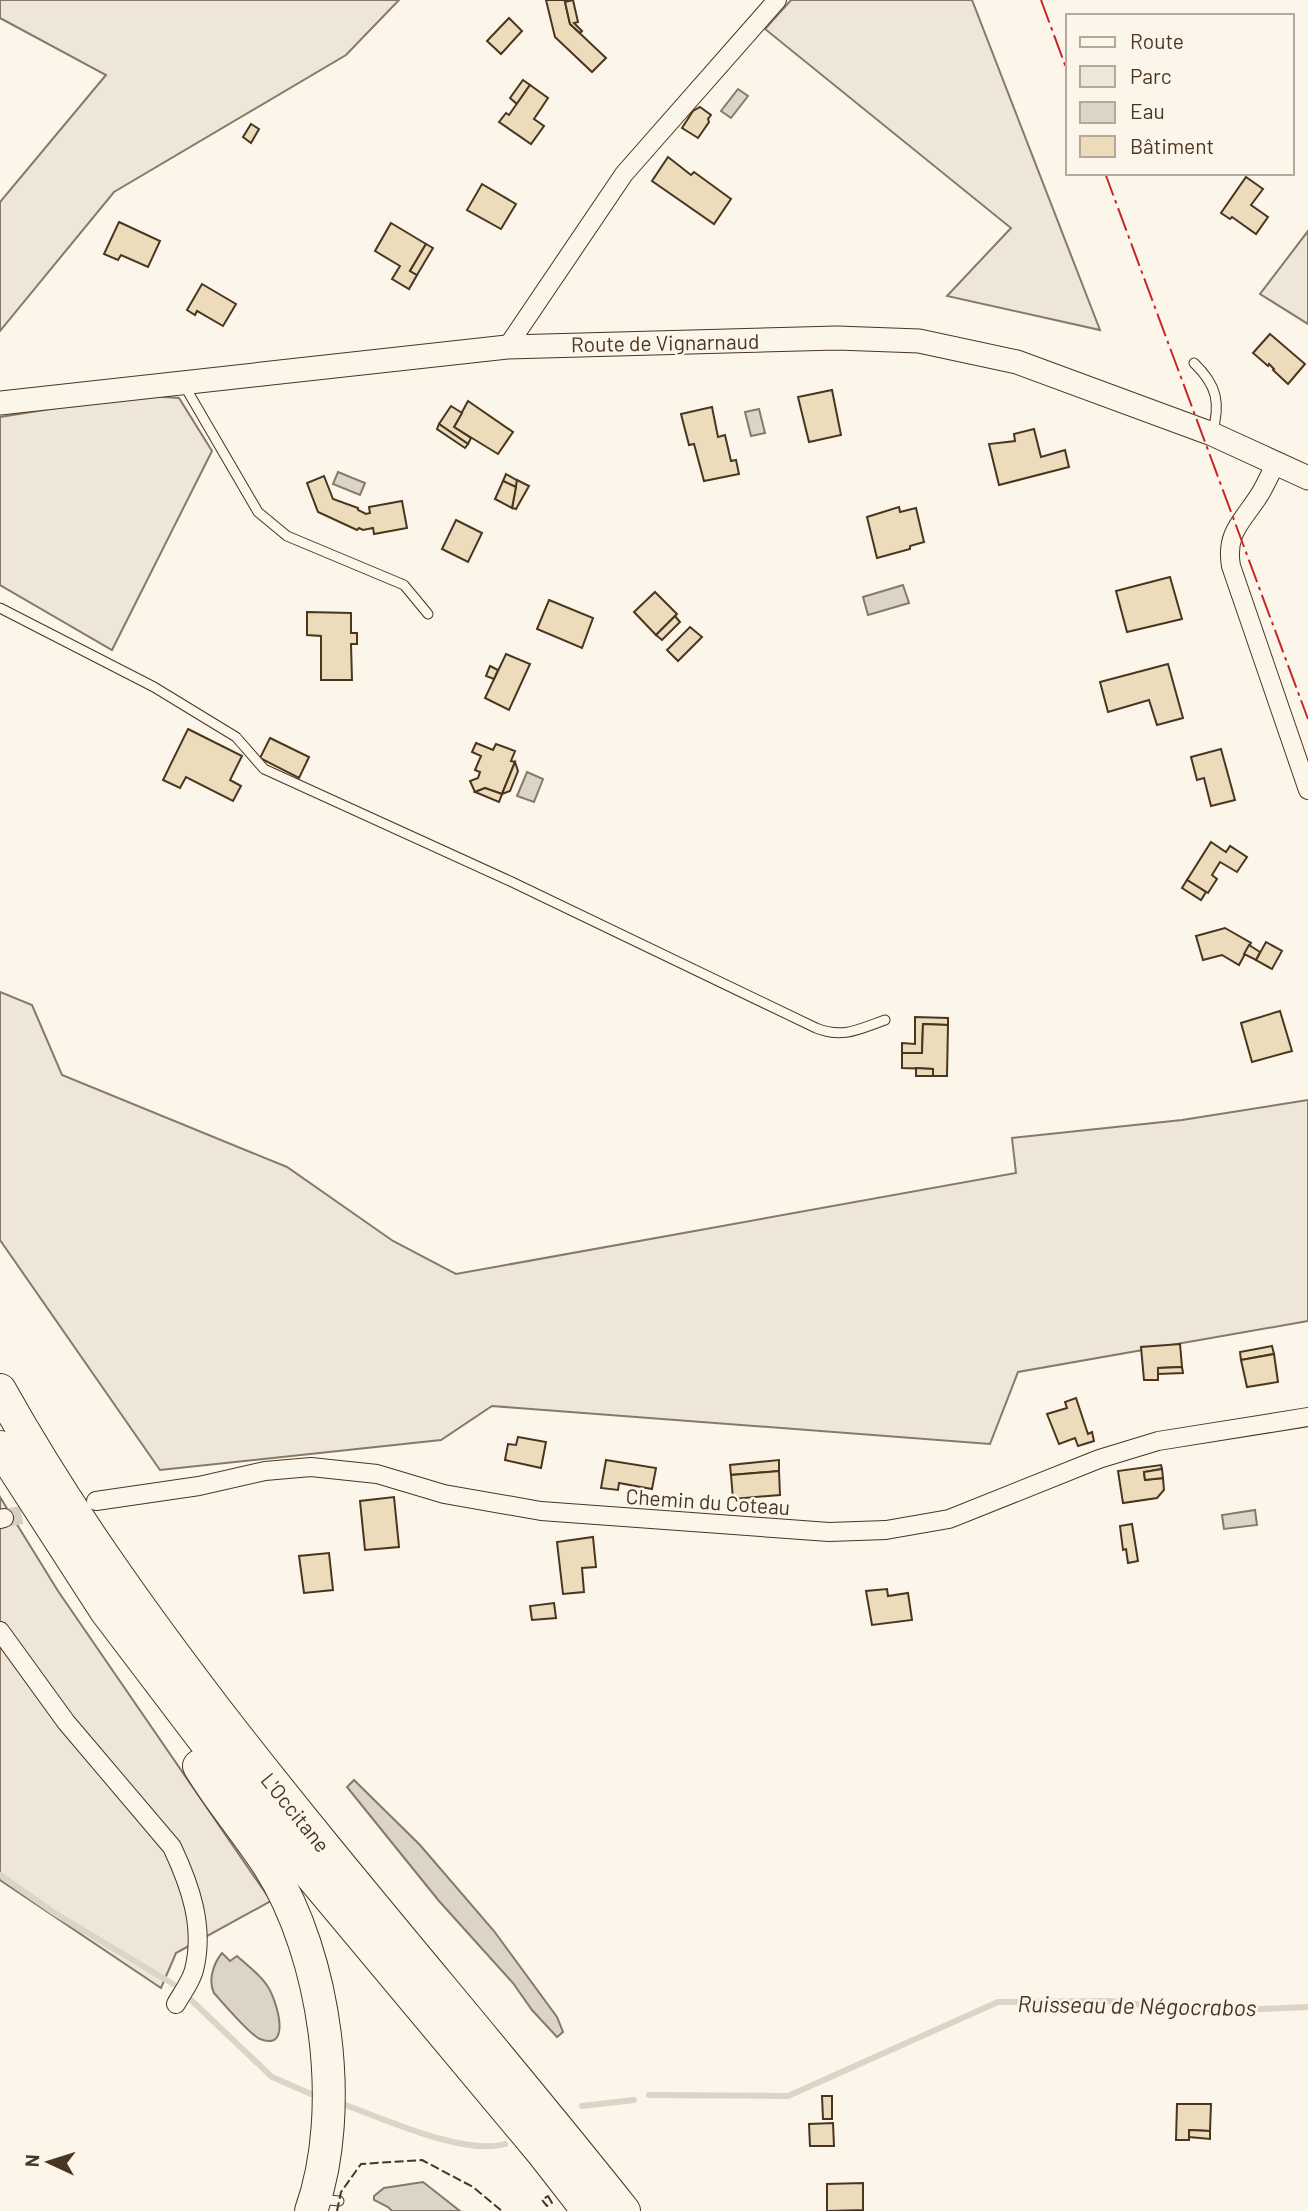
<svg xmlns="http://www.w3.org/2000/svg" width="1308" height="2211" font-family="Barlow,sans-serif">
  <style>
    .green { fill: #ede6d9; stroke: #887966; stroke-width: 2 }
    .water { fill: #dcd4c6; stroke: #887966; stroke-width: 2 }
    .lines { fill: none; stroke-linecap: round; stroke-linejoin: round }
    .stream { stroke: #dcd4c6; stroke-width: 6 }
    .building { fill: #ecdcbc; stroke: #4a3520; stroke-width: 2 }
    .minor-tunnel { stroke: #d8cfc1; stroke-width: 18; stroke-dasharray: 18 9; stroke-linecap: butt }
    .service-casing { stroke: #4a3520; stroke-width: 11 }
    .minor-casing { stroke: #4a3520; stroke-width: 20 }
    .tertiary-casing { stroke: #4a3520; stroke-width: 25 }
    .motorway-casing { stroke: #4a3520; stroke-width: 34 }
    .service { stroke: #fbf6e9; stroke-width: 9 }
    .minor { stroke: #fbf6e9; stroke-width: 18 }
    .tertiary { stroke: #fbf6e9; stroke-width: 23 }
    .motorway { stroke: #fbf6e9; stroke-width: 32 }
    .fence { stroke: #4a3520; stroke-width: 2; stroke-dasharray: 9 3.5; stroke-linecap: butt }
    .power { stroke: #c62828; stroke-width: 2; stroke-dasharray: 24 5 3.5 5; stroke-linecap: butt }
    .labels { text-anchor: middle; dominant-baseline: central; stroke-width: 5; stroke-linejoin: round; paint-order: stroke }
    .street-label { font-size: 21px; fill: #4a3520; stroke: #fbf6e9 }
    .water-label { font-size: 23px; font-style: italic; fill: #4a3520; stroke: #fbf6e9 }
  </style>
  <rect width="100%" height="100%" fill="#fbf6e9"/>
  <g class="green">
    <polygon points="0,0 399,0 346,55 114,192 0,331 0,202 106,75 0,18"/>
    <polygon points="791,0 972,0 1100,330 947,296 1011,228 765,29"/>
    <polygon points="1308,231 1308,324 1260,294"/>
    <polygon points="138,395 179,398 212,451 112,650 0,585 0,417"/>
    <polygon points="0,992 32,1005 62,1075 287,1167 393,1241 456,1274 1016,1173 1012,1138 1182,1120 1308,1100 1308,1321 1018,1372 990,1444 492,1406 441,1440 160,1470 0,1240"/>
    <polygon points="0,1497 58,1591 271,1901 176,1953 161,1988 0,1880"/>
  </g>
  <g class="water">
    <polygon points="738,89 748,96 731,118 721,111"/>
    <polygon points="759,409 765,433 751,436 745,412"/>
    <polygon points="338,472 365,483 360,495 333,484"/>
    <polygon points="903,585 909,603 868,615 863,597"/>
    <polygon points="527,772 543,779 534,802 517,796"/>
    <polygon points="1255,1510 1257,1525 1224,1529 1222,1515"/>
    <polygon points="354,1780 420,1845 494,1931 557,2017 563,2032 557,2037 532,2010 513,1983 439,1901 347,1787"/>
    <path d="M222 1953 230 1961 237 1956C247 1965 261 1975 268 1987 276 1999 293 2052 260 2039 250 2035 223 2003 214 1993 208 1981 213 1964 222 1953Z"/>
    <polygon points="423,2182 460,2211 392,2211 388,2207 374,2200 374,2196 384,2188"/>
  </g>
  <g class="lines">
    <g class="stream">
      <polyline points="0,1875 56,1914 173,1984"/>
      <polyline points="190,1999 272,2077 311,2094"/>
      <polyline points="649,2095 788,2096 998,2002 1109,2001 1163,2007 1218,2009 1262,2009 1308,2007"/>
      <path d="M343 2104C384 2119 465 2156 505 2144"/>
      <polyline points="582,2106 634,2100"/>
    </g>
  </g>
  <g class="building">
    <polygon points="546,0 568,0 565,2 570,24 606,58 592,72 555,37"/>
    <polygon points="573,0 578,22 574,23 582,31 580,33 570,24 565,2"/>
    <polygon points="509,18 522,31 501,54 487,41"/>
    <polygon points="523,80 530,85 517,104 510,98"/>
    <polygon points="530,85 548,98 534,119 544,126 531,144 499,122 506,113 509,115"/>
    <polygon points="700,107 711,115 708,119 709,122 698,138 682,128 693,111"/>
    <polygon points="251,124 259,129 251,143 243,137"/>
    <polygon points="668,157 691,175 694,172 731,199 714,224 652,181"/>
    <polygon points="1246,177 1263,189 1251,205 1268,217 1256,234 1232,217 1230,219 1221,213"/>
    <polygon points="482,184 516,204 501,229 467,210"/>
    <polygon points="119,222 160,241 148,267 121,255 118,260 104,254"/>
    <polygon points="391,223 426,244 410,271 417,275 409,289 392,279 400,266 375,251"/>
    <polygon points="426,244 433,248 417,275 410,271"/>
    <polygon points="202,284 236,304 223,326 197,311 195,315 187,310"/>
    <polygon points="1270,334 1305,364 1288,384 1273,370 1274,369 1269,364 1268,366 1253,353"/>
    <polygon points="832,390 841,435 809,442 798,397"/>
    <polygon points="468,401 513,432 498,454 454,427"/>
    <polygon points="451,406 462,413 454,427 471,438 468,444 439,424"/>
    <polygon points="712,407 718,437 725,435 731,461 736,460 739,474 704,481 694,444 689,445 681,414"/>
    <polygon points="439,424 468,444 465,448 437,429"/>
    <polygon points="1034,429 1041,457 1065,450 1069,467 999,485 989,444 1015,441 1014,434"/>
    <polygon points="506,474 518,481 516,487 503,481"/>
    <polygon points="324,476 333,499 358,508 358,510 366,514 370,513 369,507 402,501 407,528 374,534 373,528 363,530 359,528 357,530 318,512 307,483"/>
    <polygon points="517,480 529,486 516,509 512,508"/>
    <polygon points="503,481 516,487 512,508 495,499"/>
    <polygon points="899,507 900,512 916,508 924,542 910,546 910,549 877,558 867,517"/>
    <polygon points="456,520 482,533 468,562 442,549"/>
    <polygon points="1170,577 1182,619 1127,632 1116,591"/>
    <polygon points="655,592 677,614 656,635 634,612"/>
    <polygon points="549,600 593,618 582,648 537,629"/>
    <polygon points="307,612 351,613 351,633 357,633 357,644 351,644 352,680 321,680 321,636 307,635"/>
    <polygon points="675,616 680,622 662,640 656,635"/>
    <polygon points="690,627 702,637 678,661 667,650"/>
    <polygon points="506,654 530,664 509,710 485,698"/>
    <polygon points="1168,664 1183,718 1157,725 1149,700 1108,712 1100,682"/>
    <polygon points="490,666 498,670 494,679 486,676"/>
    <polygon points="188,729 242,756 230,780 241,786 233,801 186,777 180,788 163,780"/>
    <polygon points="270,738 309,757 299,778 260,758"/>
    <polygon points="476,743 493,750 496,744 515,751 511,761 515,762 502,794 485,788 475,792 470,781 478,778 480,772 475,770 481,756 472,752"/>
    <polygon points="1221,749 1235,800 1211,806 1204,778 1197,780 1191,757"/>
    <polygon points="515,762 518,771 510,791 502,794"/>
    <polygon points="485,788 502,794 499,802 475,792"/>
    <polygon points="1211,842 1226,852 1230,846 1247,857 1237,872 1220,862 1212,875 1217,879 1208,893 1187,880"/>
    <polygon points="1187,880 1206,892 1201,900 1182,888"/>
    <polygon points="1225,928 1251,943 1239,965 1222,955 1203,960 1196,936"/>
    <polygon points="1266,942 1282,951 1272,969 1256,960"/>
    <polygon points="1249,945 1260,952 1256,960 1244,954"/>
    <polygon points="1280,1011 1292,1051 1252,1062 1241,1023"/>
    <polygon points="915,1017 948,1018 948,1025 923,1024 922,1053 902,1053 902,1043 915,1044"/>
    <polygon points="923,1024 948,1025 947,1076 933,1076 933,1069 902,1068 902,1053 922,1053"/>
    <polygon points="916,1068 933,1069 933,1076 916,1076"/>
    <polygon points="1180,1344 1182,1367 1158,1368 1158,1380 1144,1380 1141,1347"/>
    <polygon points="1272,1346 1274,1354 1241,1360 1240,1352"/>
    <polygon points="1274,1354 1278,1382 1247,1387 1241,1360"/>
    <polygon points="1182,1367 1183,1373 1158,1374 1158,1368"/>
    <polygon points="1076,1398 1088,1434 1092,1432 1094,1441 1078,1446 1075,1438 1059,1444 1047,1414 1067,1408 1065,1402"/>
    <polygon points="518,1437 546,1442 541,1468 505,1460 508,1444 516,1445"/>
    <polygon points="606,1460 656,1468 652,1489 619,1483 618,1490 601,1488"/>
    <polygon points="779,1460 779,1471 731,1475 730,1465"/>
    <polygon points="1161,1465 1162,1469 1144,1472 1145,1480 1163,1478 1164,1490 1157,1498 1123,1503 1118,1471"/>
    <polygon points="1162,1469 1163,1478 1145,1480 1144,1472"/>
    <polygon points="779,1471 780,1495 733,1499 731,1475"/>
    <polygon points="394,1497 399,1547 365,1550 360,1501"/>
    <polygon points="1132,1524 1138,1561 1128,1563 1126,1549 1123,1550 1120,1526"/>
    <polygon points="593,1537 596,1567 582,1568 584,1592 563,1594 557,1542"/>
    <polygon points="329,1553 333,1590 304,1593 299,1556"/>
    <polygon points="887,1589 888,1596 908,1593 912,1620 872,1625 866,1591"/>
    <polygon points="554,1603 556,1618 532,1620 530,1606"/>
    <polygon points="822,2096 832,2096 832,2119 823,2119"/>
    <polygon points="1177,2104 1211,2104 1210,2131 1189,2130 1189,2140 1176,2140"/>
    <polygon points="833,2123 834,2146 810,2146 809,2124"/>
    <polygon points="1189,2130 1210,2131 1210,2139 1189,2137"/>
    <polygon points="863,2183 863,2210 827,2211 827,2184"/>
  </g>
  <g class="lines">
    <polyline class="minor-tunnel" points="4,1518 46,1511"/>
    <defs>
      <g id="service">
        <path d="M1194 363C1217 385 1221 403 1212 434"/>
        <polyline points="184,385 258,512 287,536 404,585 428,614"/>
        <path d="M0 608 154 687 236 737 264 769 512 882 816 1028C843 1039 859 1029 885 1020"/>
        <polyline points="320,2199 339,2201"/>
      </g>
      <g id="minor">
        <polyline points="507,347 624,174 777,0"/>
        <path d="M1276 464C1270 474 1266 484 1260 494 1244 520 1225 532 1231 566L1308 790"/>
        <polyline points="96,1501 199,1486 265,1471 311,1467 377,1474 444,1494 541,1511 829,1532 886,1530 949,1519 1099,1459 1158,1441 1308,1417"/>
        <polyline points="0,1519 4,1518"/>
        <path d="M0 1631 66 1722 172 1847C190 1885 205 1927 194 1970 191 1982 182 1993 176 2004"/>
      </g>
      <polyline id="tertiary" points="0,403 507,347 837,338 919,341 1017,362 1212,434 1308,478"/>
      <g id="motorway">
        <path d="M0 1390C63 1503 138 1608 216 1710 348 1881 490 2042 624 2211"/>
        <polyline points="0,1447 106,1611 267,1823 542,2152 588,2211"/>
        <path d="M199 1766C220 1801 247 1832 269 1866 326 1956 347 2110 311 2211"/>
      </g>
    </defs>
    <use href="#service" class="service-casing"/>
    <use href="#minor" class="minor-casing"/>
    <use href="#tertiary" class="tertiary-casing"/>
    <use href="#motorway" class="motorway-casing"/>
    <use href="#service" class="service"/>
    <use href="#minor" class="minor"/>
    <use href="#tertiary" class="tertiary"/>
    <use href="#motorway" class="motorway"/>
    <g class="fence">
      <polygon points="548,2196 552,2203 547,2206 542,2200"/>
      <polyline points="337,2211 341,2192 361,2164 422,2160 473,2187 502,2211"/>
    </g>
    <g class="power">
      <polyline points="1041,0 1068,73"/>
      <polyline points="1105,173 1308,719"/>
    </g>
  </g>
  <g class="labels">
    <g class="street-label">
      <text transform="translate(665 342) rotate(-1)">Route de Vignarnaud</text>
      <text transform="translate(708 1501) rotate(4)">Chemin du Coteau</text>
      <text transform="translate(296 1812) rotate(51)">L'Occitane</text>
    </g>
    <g class="water-label">
      <text transform="translate(1137 2005) rotate(1)">Ruisseau de Négocrabos</text>
    </g>
  </g>
  <rect x="1066" y="14" width="228" height="161" fill="#fbf6e9" stroke="#b4a999" stroke-width="2"/>
  <rect x="1080" y="37" width="35" height="10" fill="#fbf6e9" stroke="#b4a999" stroke-width="2"/>
  <text x="1130" y="49" font-size="21" fill="#4a3520">Route</text>
  <rect x="1080" y="66" width="35" height="21" fill="#ede6d9" stroke="#b4a999" stroke-width="2"/>
  <text x="1130" y="84" font-size="21" fill="#4a3520">Parc</text>
  <rect x="1080" y="102" width="35" height="21" fill="#dcd4c6" stroke="#b4a999" stroke-width="2"/>
  <text x="1130" y="119" font-size="21" fill="#4a3520">Eau</text>
  <rect x="1080" y="136" width="35" height="21" fill="#ecdcbc" stroke="#b4a999" stroke-width="2"/>
  <text x="1130" y="154" font-size="21" fill="#4a3520">Bâtiment</text>
  <g transform="translate(49 2162) rotate(274)" stroke="#fbf6e9" stroke-width="5" paint-order="stroke">
  <path d="M0-5L12 26L0 18L-12 26Z" fill="#4a3520"/>
  <text y="-10" font-size="19" font-weight="bold" text-anchor="middle" fill="#4a3520">N</text>
  </g>
</svg>
